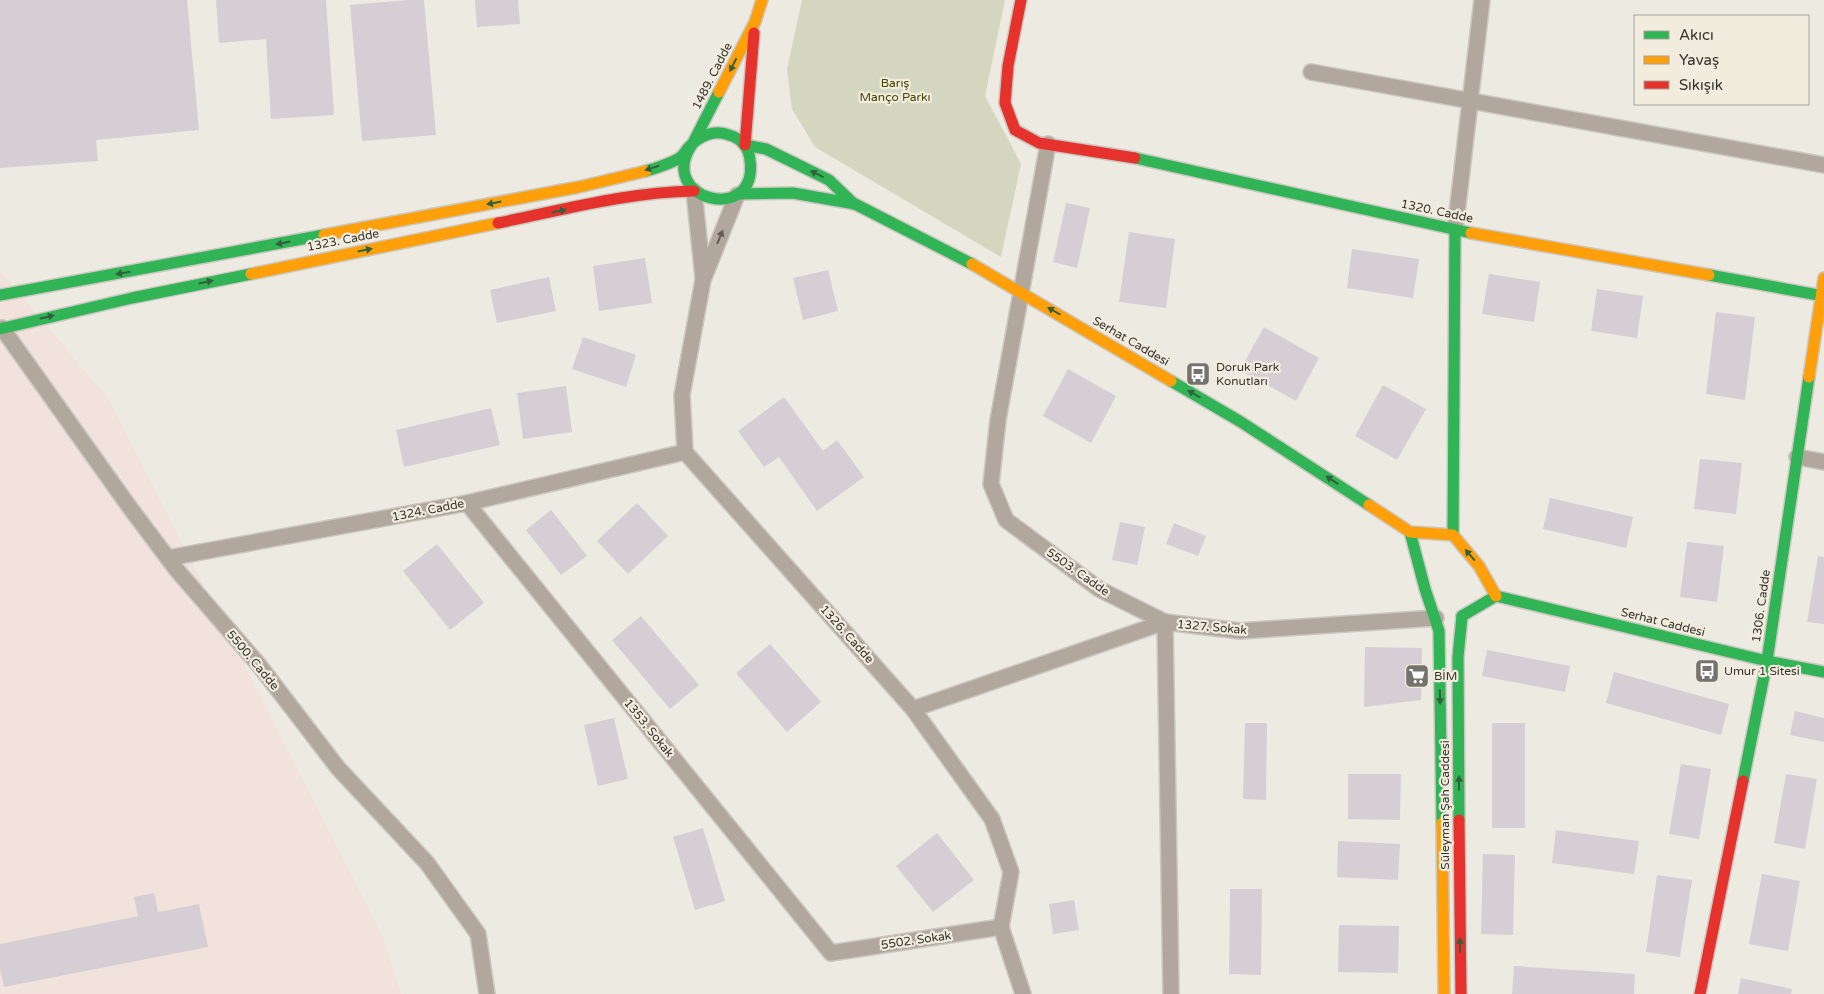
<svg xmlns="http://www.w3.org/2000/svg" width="1824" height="994" font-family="'Varela Round',sans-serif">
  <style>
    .industrial { fill: #f2e2dc }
    .green { fill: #d5d6bf }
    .building { fill: #d5cfd5 }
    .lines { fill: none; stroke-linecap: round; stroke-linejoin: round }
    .street-casing { stroke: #cbc8c2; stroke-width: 18 }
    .fast-casing { stroke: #cbc8c2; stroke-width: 14 }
    .slow-casing { stroke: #cbc8c2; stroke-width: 14 }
    .jam-casing { stroke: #cbc8c2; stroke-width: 14 }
    .street { stroke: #b2a79d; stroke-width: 15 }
    .fast { stroke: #30b455; stroke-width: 11 }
    .slow { stroke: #ff9f0a; stroke-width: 11 }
    .jam { stroke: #e5322d; stroke-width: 11 }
    .oneway { fill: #33603c }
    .oneway2 { fill: #615c55 }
    .labels { text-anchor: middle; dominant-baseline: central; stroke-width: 4.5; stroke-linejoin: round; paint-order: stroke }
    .street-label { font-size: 12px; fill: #35332e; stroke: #f1ecde }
    .park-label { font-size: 12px; fill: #444600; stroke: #f1ecde }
    .poi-label { font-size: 12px; fill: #35332e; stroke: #f1ecde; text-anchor: start }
  </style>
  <rect width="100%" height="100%" fill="#edeae2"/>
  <polygon class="industrial" points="0,270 109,400 383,937 401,994 0,994"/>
  <polygon class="green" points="802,0 1005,0 985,96 1021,164 1001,257 815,147 792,109 787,69"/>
  <g class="building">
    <polygon points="0,0 187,0 199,130 96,140 98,161 0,168"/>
    <polygon points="216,0 326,0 334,115 271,119 266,39 219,43"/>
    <polygon points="408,0 424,0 436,135 362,141 350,5"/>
    <polygon points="475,0 518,0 520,24 477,27"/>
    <polygon points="1066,203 1090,208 1077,268 1053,262"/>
    <polygon points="1129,232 1175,239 1166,308 1119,302"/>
    <polygon points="1352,249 1419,259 1413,298 1347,288"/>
    <polygon points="645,258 652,303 599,311 593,266"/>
    <polygon points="828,270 838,311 803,320 793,278"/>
    <polygon points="1489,274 1540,282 1534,322 1482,314"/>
    <polygon points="549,277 556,311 497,323 490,290"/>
    <polygon points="1597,289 1643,296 1637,338 1591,331"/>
    <polygon points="1716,312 1755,317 1745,400 1706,394"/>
    <polygon points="1264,327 1319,358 1296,401 1240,370"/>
    <polygon points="583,337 636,355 626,387 572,369"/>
    <polygon points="1068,369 1116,396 1091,443 1043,416"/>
    <polygon points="1383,385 1426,409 1397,460 1355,436"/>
    <polygon points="566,386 572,432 523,439 517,393"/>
    <polygon points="784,397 823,451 837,440 864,477 817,511 779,457 764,467 738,431"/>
    <polygon points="491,408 500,445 404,467 396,430"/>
    <polygon points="1700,459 1742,463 1736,514 1694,509"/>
    <polygon points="1550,498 1633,517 1626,548 1543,529"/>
    <polygon points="637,503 668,536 628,574 597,541"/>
    <polygon points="551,510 587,556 561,575 526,530"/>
    <polygon points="1120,522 1145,527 1137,565 1112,560"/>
    <polygon points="1174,523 1206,536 1198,556 1166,544"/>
    <polygon points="1687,542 1724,546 1717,602 1680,597"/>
    <polygon points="437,544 484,603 450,630 403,571"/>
    <polygon points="1818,556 1824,557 1824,624 1807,622"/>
    <polygon points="641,616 699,685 670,709 612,640"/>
    <polygon points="770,644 821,702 787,732 736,673"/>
    <polygon points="1365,647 1422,648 1421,700 1364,707"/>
    <polygon points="1487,650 1570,666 1565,692 1482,676"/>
    <polygon points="1614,672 1729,704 1721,735 1606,703"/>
    <polygon points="1795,711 1824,718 1824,742 1790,735"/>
    <polygon points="614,718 628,779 598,786 584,725"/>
    <polygon points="1245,723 1267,723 1266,800 1243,799"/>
    <rect x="1492" y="723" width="33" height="105"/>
    <polygon points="1681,764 1711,769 1699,839 1669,834"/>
    <polygon points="1348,774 1401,774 1400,820 1348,819"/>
    <polygon points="1786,774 1817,779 1805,849 1774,843"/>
    <polygon points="703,828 725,901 695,910 673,837"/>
    <polygon points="1556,830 1639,841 1634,874 1552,863"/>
    <polygon points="937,833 974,880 933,912 896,866"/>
    <polygon points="1338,841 1400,844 1398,880 1337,877"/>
    <polygon points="1483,854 1515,855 1513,935 1481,934"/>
    <polygon points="1762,874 1800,881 1788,951 1749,944"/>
    <polygon points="1657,875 1692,880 1680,957 1646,952"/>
    <polygon points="1230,889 1262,889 1261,975 1229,974"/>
    <polygon points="154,893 158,912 199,904 208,947 4,987 0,969 0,944 138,916 134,897"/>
    <polygon points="1074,900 1079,930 1053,934 1049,904"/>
    <polygon points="1339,925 1399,926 1398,973 1338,972"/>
    <polygon points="1514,966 1635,974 1634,994 1512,994"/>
    <polygon points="1741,978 1792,989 1791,994 1738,994"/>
  </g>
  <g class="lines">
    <defs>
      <g id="street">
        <polyline points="1311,72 1824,165"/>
        <polyline points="1048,144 998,420 991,484 1006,520 1099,589 1165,622"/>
        <polyline points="694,191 703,278"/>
        <polyline points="737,195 703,280 682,395 685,452 913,709 992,819 1011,872 1001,927 1023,994"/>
        <polyline points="1455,230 1482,0"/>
        <polyline points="2,328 128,505 176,569 259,665 338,768 427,863 478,934 487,994"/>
        <polyline points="1797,457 1824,462"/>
        <polyline points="467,503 831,953 1001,927"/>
        <polyline points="168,558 467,503 685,452"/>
        <polyline points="1165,622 1171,994"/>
        <polyline points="913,709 1165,622 1240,631 1436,618"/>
      </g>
      <g id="fast">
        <polyline points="745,145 766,149 829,180 854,204"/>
        <polyline points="1135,158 1471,233"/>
        <path d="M646 171C657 168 668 164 678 159 683 156 685 152 688 148 699 136 714 129 729 135 741 138 749 148 750 160 759 226 653 200 693 143L719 92"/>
        <polyline points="738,194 793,193 855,204 972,264"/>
        <polyline points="1709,275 1824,296"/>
        <polyline points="0,295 324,235"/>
        <polyline points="0,329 132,298 251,274"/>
        <polyline points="1171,381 1241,422 1369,505"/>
        <polyline points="1410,532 1425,589 1439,631 1442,823"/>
        <polyline points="1453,535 1455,230"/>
        <polyline points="1462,616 1496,596 1767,661 1824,672"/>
        <polyline points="1743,781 1767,661 1809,377"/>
        <polyline points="1459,820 1458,657 1462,616"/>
      </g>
      <g id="slow">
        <polyline points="719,92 755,22 762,0"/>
        <polyline points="1471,233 1709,275"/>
        <polyline points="324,235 579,187 646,171"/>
        <polyline points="972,264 1171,381"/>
        <polyline points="251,274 498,223"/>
        <polyline points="1809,377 1824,278"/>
        <polyline points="1369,505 1410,532 1453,535 1479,566 1496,596"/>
        <polyline points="1442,823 1444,994"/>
      </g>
      <g id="jam">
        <polyline points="1021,0 1008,66 1005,103 1015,130 1039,143 1135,158"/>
        <polyline points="745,145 754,33"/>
        <path d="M498 223C563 210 628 192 694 191"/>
        <polyline points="1459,820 1461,994"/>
        <polyline points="1700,994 1743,781"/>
      </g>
    </defs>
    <use href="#street" class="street-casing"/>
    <use href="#fast" class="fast-casing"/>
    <use href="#slow" class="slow-casing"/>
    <use href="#jam" class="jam-casing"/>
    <use href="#street" class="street"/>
    <use href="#fast" class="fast"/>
    <use href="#slow" class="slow"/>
    <use href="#jam" class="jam"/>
  </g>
  <defs><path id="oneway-solid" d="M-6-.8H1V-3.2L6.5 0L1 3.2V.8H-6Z" transform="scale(1.25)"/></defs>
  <g class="oneway">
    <use href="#oneway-solid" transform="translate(733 65) rotate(117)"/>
    <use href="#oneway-solid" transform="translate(652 168) rotate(163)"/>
    <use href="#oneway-solid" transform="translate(817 174) rotate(-154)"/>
    <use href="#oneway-solid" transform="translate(494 203) rotate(169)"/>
    <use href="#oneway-solid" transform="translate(559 211) rotate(-11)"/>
    <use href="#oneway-solid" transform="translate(283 243) rotate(169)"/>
    <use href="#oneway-solid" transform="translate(365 250) rotate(-11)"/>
    <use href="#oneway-solid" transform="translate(123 273) rotate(170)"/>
    <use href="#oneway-solid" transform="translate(206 282) rotate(-12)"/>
    <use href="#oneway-solid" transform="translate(1054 311) rotate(-150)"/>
    <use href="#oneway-solid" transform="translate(47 317) rotate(-14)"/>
    <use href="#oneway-solid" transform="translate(1194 394) rotate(-150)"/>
    <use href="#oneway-solid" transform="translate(1332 480) rotate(-147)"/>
    <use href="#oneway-solid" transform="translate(1470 555) rotate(-131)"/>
    <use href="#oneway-solid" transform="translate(1440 697) rotate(89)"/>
    <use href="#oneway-solid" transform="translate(1459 783) rotate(-90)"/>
    <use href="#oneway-solid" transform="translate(1460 945) rotate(-90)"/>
  </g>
  <use class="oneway2" href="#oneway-solid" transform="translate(720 237) rotate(-68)"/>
  <defs>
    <symbol id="bus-square" viewBox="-11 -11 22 22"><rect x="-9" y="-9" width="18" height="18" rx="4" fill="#75736d" stroke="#f1ecde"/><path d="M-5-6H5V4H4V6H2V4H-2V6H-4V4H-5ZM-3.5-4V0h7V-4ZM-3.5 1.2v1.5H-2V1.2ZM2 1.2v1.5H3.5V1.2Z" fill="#fff"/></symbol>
    <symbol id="supermarket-square" viewBox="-11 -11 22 22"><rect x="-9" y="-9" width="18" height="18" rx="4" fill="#75736d" stroke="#f1ecde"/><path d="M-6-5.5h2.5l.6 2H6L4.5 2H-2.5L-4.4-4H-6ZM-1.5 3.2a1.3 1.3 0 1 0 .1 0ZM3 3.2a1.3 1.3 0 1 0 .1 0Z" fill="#fff"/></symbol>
  </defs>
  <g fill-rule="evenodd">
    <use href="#bus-square" x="1184" y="360" width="28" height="28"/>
    <use href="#bus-square" x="1693" y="657" width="28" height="28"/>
    <use href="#supermarket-square" x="1403" y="662" width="28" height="28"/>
  </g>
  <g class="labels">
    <g class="street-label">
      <text transform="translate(712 76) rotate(-63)">1489. Cadde</text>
      <text transform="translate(1437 211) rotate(12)">1320. Cadde</text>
      <text transform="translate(343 240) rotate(-11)">1323. Cadde</text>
      <text transform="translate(1131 341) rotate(30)">Serhat Caddesi</text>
      <text transform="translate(428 510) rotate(-11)">1324. Cadde</text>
      <text transform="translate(1078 572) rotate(35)">5503. Cadde</text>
      <text transform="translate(1761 606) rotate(-82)">1306. Cadde</text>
      <text transform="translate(1663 622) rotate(14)">Serhat Caddesi</text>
      <text transform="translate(1212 627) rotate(5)">1327. Sokak</text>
      <text transform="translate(847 634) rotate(48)">1326. Cadde</text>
      <text transform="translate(253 660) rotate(50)">5500. Cadde</text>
      <text transform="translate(649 728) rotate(51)">1353. Sokak</text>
      <text transform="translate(1445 805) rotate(-90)">Süleyman Şah Caddesi</text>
      <text transform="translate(916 940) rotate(-8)">5502. Sokak</text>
    </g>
    <g class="park-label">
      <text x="895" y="83">Barış<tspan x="895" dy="14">Manço Parkı</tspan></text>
    </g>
    <g class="poi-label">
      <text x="1216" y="367">Doruk Park<tspan x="1216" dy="14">Konutları</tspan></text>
      <text x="1724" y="671">Umur 1 Sitesi</text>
      <text x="1434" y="676">BİM</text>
    </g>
  </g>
  <rect x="1634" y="15" width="175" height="90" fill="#f1ecde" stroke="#a6a298"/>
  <rect x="1644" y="31" width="25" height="8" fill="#30b455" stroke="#a6a298"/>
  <text x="1679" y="40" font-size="15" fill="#35332e">Akıcı</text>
  <rect x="1644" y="56" width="25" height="8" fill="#ff9f0a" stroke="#a6a298"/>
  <text x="1679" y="65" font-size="15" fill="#35332e">Yavaş</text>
  <rect x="1644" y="81" width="25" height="8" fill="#e5322d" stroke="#a6a298"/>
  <text x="1679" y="90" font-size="15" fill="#35332e">Sıkışık</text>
</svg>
